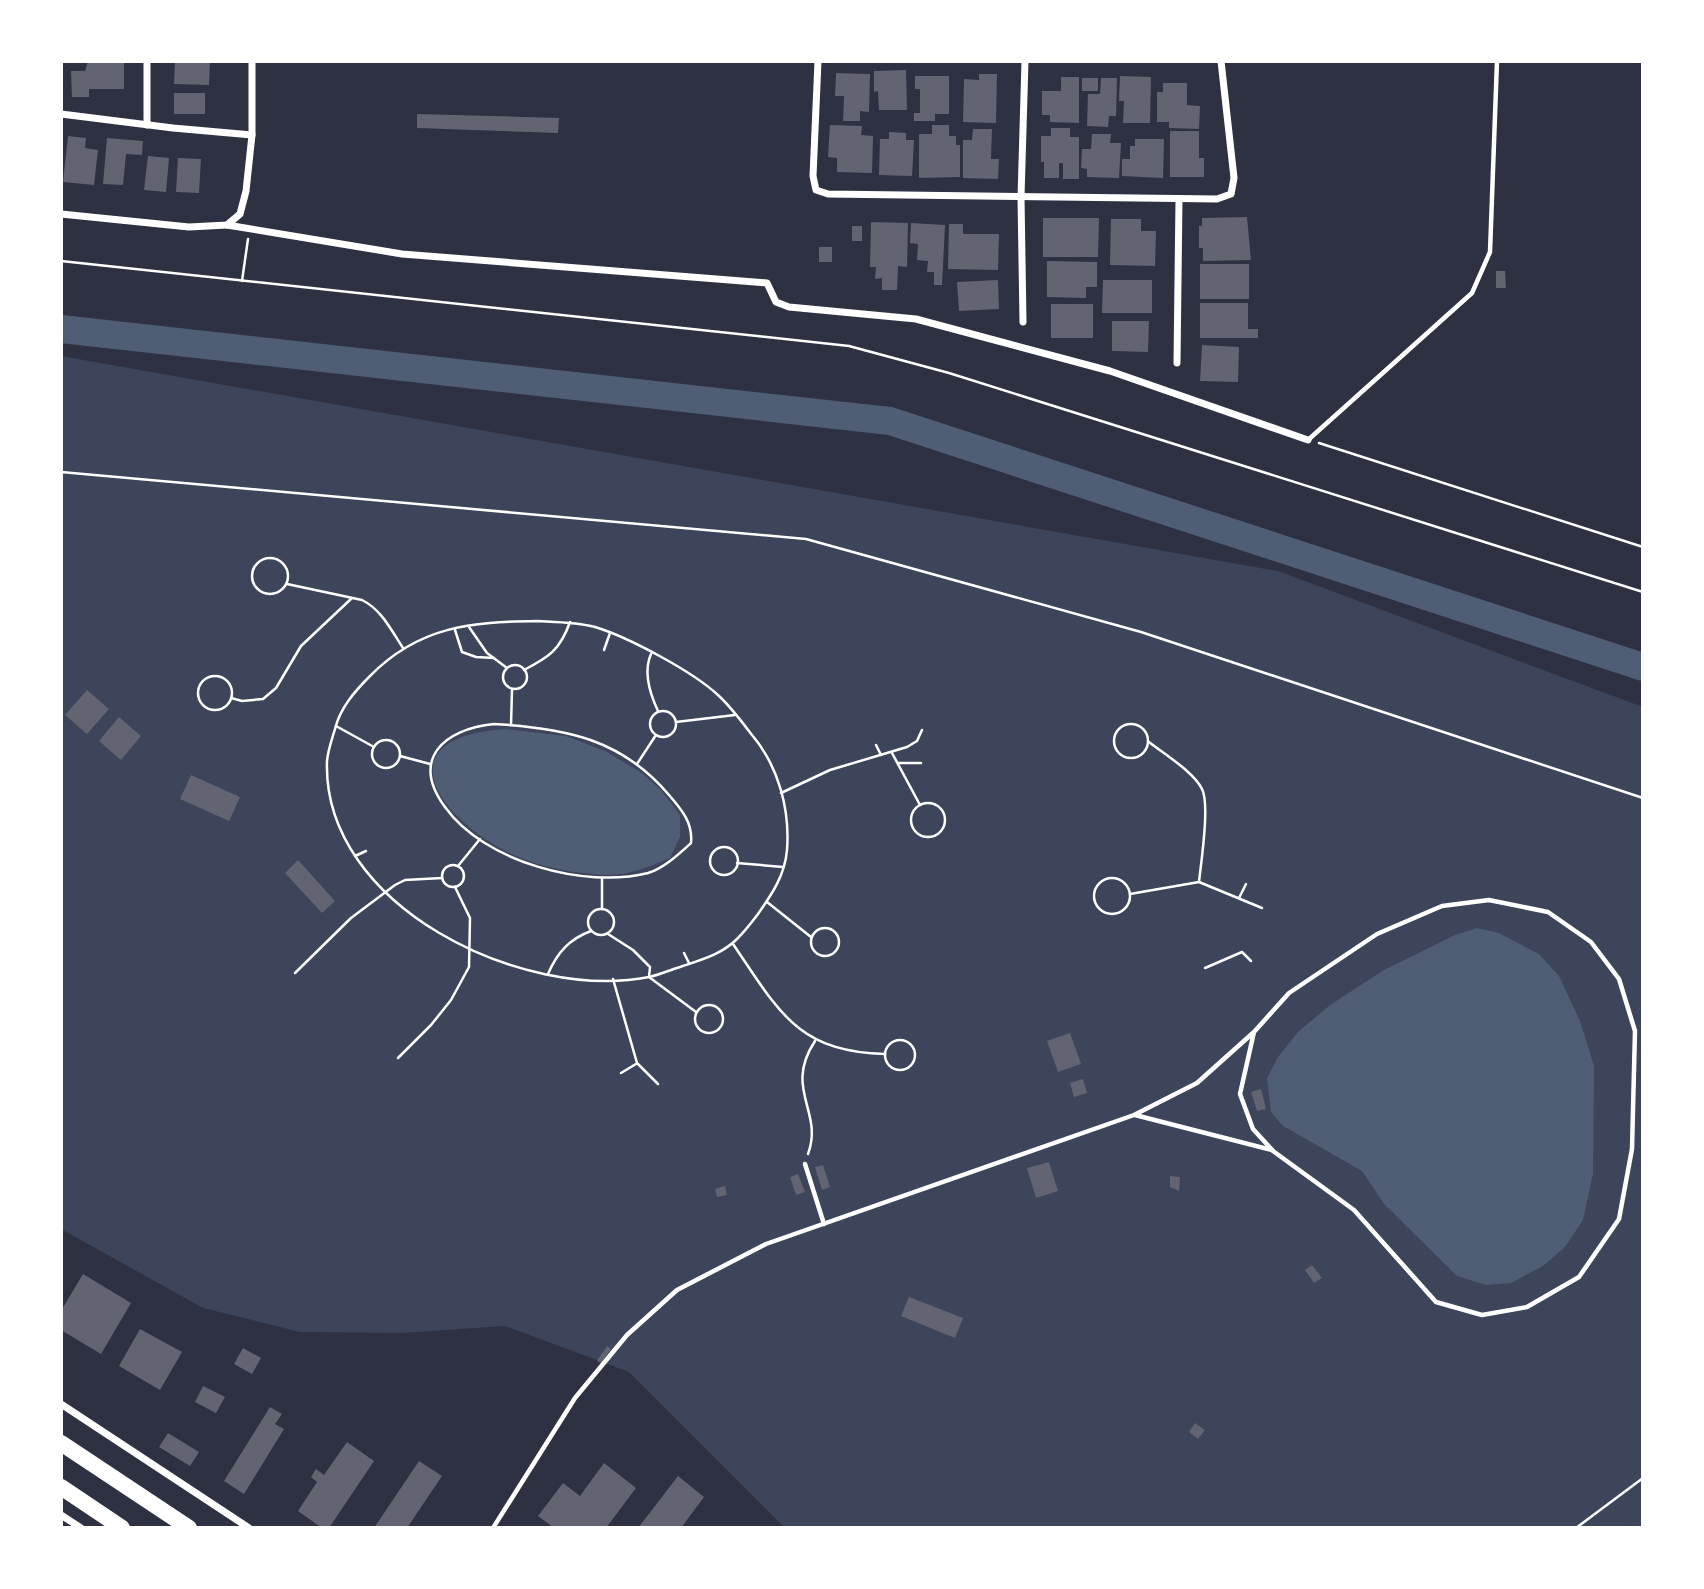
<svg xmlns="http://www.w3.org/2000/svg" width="1704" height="1589" font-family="Barlow,sans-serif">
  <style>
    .green { fill: #3c4559 }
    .water { fill: #4f5d75 }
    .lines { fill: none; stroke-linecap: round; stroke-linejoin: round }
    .river { stroke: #4f5d75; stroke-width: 28 }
    .building { fill: #626471 }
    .path { stroke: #fff; stroke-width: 2.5 }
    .service { stroke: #fff; stroke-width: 4.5 }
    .minor { stroke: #fff; stroke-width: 7 }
    .trunk { stroke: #fff; stroke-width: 16 }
  </style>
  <rect width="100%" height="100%" fill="#2d3142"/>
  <polygon class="green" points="61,356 1278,571 1643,707 1643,1528 785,1528 629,1372 505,1326 401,1333 300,1332 203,1308 61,1229"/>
  <g class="water">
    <path d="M505 729 566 736 605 751 642 773 661 790 680 815V837L670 858C651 866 630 875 609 875 578 874 542 868 514 855 441 822 379 738 505 729Z"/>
    <polygon points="1477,928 1499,933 1539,954 1559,976 1580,1021 1594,1066 1593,1174 1583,1220 1565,1247 1543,1266 1511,1283 1486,1285 1457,1276 1384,1204 1362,1171 1283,1126 1271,1112 1267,1078 1278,1057 1298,1032 1330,1005 1384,970 1455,935"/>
  </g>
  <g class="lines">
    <polyline class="river" points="61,329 890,421 1643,667"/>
  </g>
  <g class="building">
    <polygon points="88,61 124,61 124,89 89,89 89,97 72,97 71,71 85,71"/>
    <polygon points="175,61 210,61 209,85 174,84"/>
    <polygon points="906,70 907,110 879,110 878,91 874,92 874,71"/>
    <polygon points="836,73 870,74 869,112 860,111 860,121 843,121 844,96 835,96"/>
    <polygon points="979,74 997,74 996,123 963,122 964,79 979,80"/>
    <polygon points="915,76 949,76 949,114 935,114 935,121 914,121 914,113 920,113 920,89 915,89"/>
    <polygon points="1120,76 1151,77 1150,123 1123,123 1124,101 1119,101"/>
    <polygon points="1061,77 1079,77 1079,123 1050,122 1050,115 1042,115 1042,91 1061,91"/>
    <rect x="1082" y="78" width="16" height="13"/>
    <polygon points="1101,78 1117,78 1116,116 1109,116 1108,127 1087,126 1088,94 1100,94"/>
    <polygon points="1163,83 1187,83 1187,105 1200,106 1199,129 1169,128 1169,122 1157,122 1157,92 1163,92"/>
    <rect x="174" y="93" width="31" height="21"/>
    <polygon points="417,114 559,118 558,133 417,128"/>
    <polygon points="830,125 862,126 861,135 873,136 872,173 837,172 837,158 828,157"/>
    <polygon points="932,125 949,125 949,136 956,136 956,145 960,145 960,177 919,178 919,134 932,134"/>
    <polygon points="1051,128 1070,128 1070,137 1079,137 1079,179 1063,179 1063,163 1059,163 1059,178 1044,178 1044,162 1041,162 1041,136 1051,136"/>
    <polygon points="973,129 992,129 991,159 999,159 998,179 963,178 963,140 972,140"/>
    <polygon points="1170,131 1199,131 1199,158 1204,158 1204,177 1170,177"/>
    <polygon points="889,132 906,133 906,140 914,140 912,176 879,175 880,139 889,139"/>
    <polygon points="1092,134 1111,134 1110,143 1121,143 1119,178 1087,177 1087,169 1081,168 1082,149 1091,149"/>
    <polygon points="68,136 86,138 85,148 98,150 94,185 63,182"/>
    <polygon points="107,138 143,141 142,155 126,154 123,185 103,184"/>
    <polygon points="1135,139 1164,139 1163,178 1122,176 1122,159 1130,159 1130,146 1135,146"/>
    <polygon points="148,156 169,158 166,192 144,190"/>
    <polygon points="178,158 201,159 199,193 176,192"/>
    <polygon points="1247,217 1251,260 1203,261 1203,248 1199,248 1199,226 1202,226 1202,218"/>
    <polygon points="1043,218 1099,218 1098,257 1043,257"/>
    <polygon points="1111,219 1141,219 1141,231 1156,231 1155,266 1110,265"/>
    <polygon points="871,222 908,223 907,267 898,266 897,290 882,290 882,278 875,279 876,267 870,267"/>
    <polygon points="911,223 945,225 942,285 934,285 934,272 927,272 928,261 917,260 918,244 910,243"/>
    <polygon points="949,224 963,224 963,234 999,234 998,270 948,269"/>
    <rect x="852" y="226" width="10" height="15"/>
    <rect x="819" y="247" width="13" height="15"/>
    <polygon points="1047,261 1097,262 1097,287 1086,287 1086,298 1047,297"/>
    <rect x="1200" y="264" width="49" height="35"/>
    <polygon points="1496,271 1505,271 1506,288 1496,288"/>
    <polygon points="998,280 999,309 959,311 957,282"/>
    <polygon points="1103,280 1152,280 1152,313 1102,313"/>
    <polygon points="1200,303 1248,303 1248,329 1258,329 1258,338 1200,338"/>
    <rect x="1051" y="304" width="42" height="34"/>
    <polygon points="1112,321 1149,321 1148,352 1112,351"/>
    <polygon points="1202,345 1239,347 1238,382 1200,381"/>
    <polygon points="87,690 109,709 87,734 65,715"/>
    <polygon points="119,717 141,736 121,760 99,741"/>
    <polygon points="191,775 240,797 229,821 180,799"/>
    <polygon points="298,860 335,901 322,913 285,873"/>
    <polygon points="1070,1033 1081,1064 1058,1072 1047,1041"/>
    <polygon points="1083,1079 1087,1093 1074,1097 1070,1083"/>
    <polygon points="1261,1089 1266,1109 1257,1111 1251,1092"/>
    <polygon points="1049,1162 1058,1191 1036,1198 1027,1168"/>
    <polygon points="823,1165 830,1187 822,1190 815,1167"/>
    <polygon points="798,1174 805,1192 796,1195 790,1177"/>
    <polygon points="1170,1176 1180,1177 1179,1191 1170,1187"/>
    <polygon points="725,1186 727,1195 717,1197 715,1189"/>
    <polygon points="1312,1265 1322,1278 1314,1283 1305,1270"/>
    <polygon points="83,1274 131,1303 101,1354 61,1330 61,1311"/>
    <polygon points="909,1297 963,1318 955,1338 901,1316"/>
    <polygon points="140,1329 182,1352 160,1390 119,1366"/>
    <polygon points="607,1346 611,1349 601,1363 597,1361"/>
    <polygon points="243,1348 261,1358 252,1374 234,1364"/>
    <polygon points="203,1386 225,1397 216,1413 195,1402"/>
    <polygon points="270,1407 282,1414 275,1424 284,1429 244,1494 224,1481"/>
    <polygon points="1195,1423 1205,1430 1198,1439 1189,1432"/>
    <polygon points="168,1433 199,1452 190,1466 159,1447"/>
    <polygon points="347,1442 374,1461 329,1528 322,1528 298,1511 317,1482 311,1477 316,1469 324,1475"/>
    <polygon points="419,1461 442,1476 407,1528 374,1528"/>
    <polygon points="604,1463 636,1488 606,1528 554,1528 538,1516 563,1483 580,1496"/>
    <polygon points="678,1476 704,1497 681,1528 638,1528"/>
  </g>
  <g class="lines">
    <g class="path">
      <polyline points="61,261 849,346 949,373 1643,592"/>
      <polyline points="242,281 248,239"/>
      <polyline points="1319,443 1643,547"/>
      <polyline points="61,472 806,539 1141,632 1643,798"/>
      <circle cx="270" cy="576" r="18"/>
      <path d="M287 584 362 600C382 610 391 630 403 648"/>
      <path d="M537 621C556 622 576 622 595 627 628 637 694 672 719 696 731 707 742 722 752 735 779 767 790 810 787 850 785 875 772 894 758 914 752 922 745 931 737 939 721 955 700 960 680 967 670 970 659 975 649 977 523 1002 322 906 327 761 328 750 332 739 335 729 340 708 355 691 370 676 419 626 471 622 537 621Z"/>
      <polyline points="469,627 487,653 507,668"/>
      <polyline points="455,630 462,652 476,657 494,658"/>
      <polyline points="604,650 610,633"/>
      <path d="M651 654C643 672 650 694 658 711"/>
      <circle cx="515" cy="677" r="12"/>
      <path d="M524 670C549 657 560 650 570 622"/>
      <circle cx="215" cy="693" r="17"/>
      <polyline points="231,698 242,701 263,699 276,688 301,646 352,598"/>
      <circle cx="663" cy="724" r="13"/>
      <polyline points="676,722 735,715"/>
      <circle cx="1131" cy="741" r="17"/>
      <path d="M494 724C565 728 622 739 669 795 682 810 693 823 691 843 679 854 664 868 648 873 585 889 484 862 445 807 410 759 444 729 494 724Z"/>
      <polyline points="511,725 512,690"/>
      <polyline points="336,726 374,747"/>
      <circle cx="386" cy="754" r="14"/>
      <path d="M1149 742C1164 754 1194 772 1202 789 1210 804 1201 863 1199 882"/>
      <polyline points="876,745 881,755"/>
      <polyline points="892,753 920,805"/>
      <polyline points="400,756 430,764"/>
      <polyline points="898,763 921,763"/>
      <polyline points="637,764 656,735"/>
      <polyline points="781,793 830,770 907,747 917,741 922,730"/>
      <circle cx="928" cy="820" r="17"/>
      <circle cx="724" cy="861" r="14"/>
      <polyline points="355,856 366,851"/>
      <polyline points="737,863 783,867"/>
      <circle cx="453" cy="876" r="11"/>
      <polyline points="458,866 480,839"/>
      <circle cx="1112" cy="896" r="18"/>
      <polyline points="602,878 602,908"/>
      <polyline points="1130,894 1199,882 1262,908"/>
      <polyline points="1239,898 1246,884"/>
      <polyline points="767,902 811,937"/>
      <circle cx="601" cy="922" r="13"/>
      <circle cx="825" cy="942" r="14"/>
      <polyline points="608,934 633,950 650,967 649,977 696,1012"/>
      <path d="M733 944C778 1010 797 1052 885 1054"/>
      <polyline points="684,953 689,963"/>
      <polyline points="1205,968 1242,952 1251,961"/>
      <polyline points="295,973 351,918 395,885 405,880 442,878"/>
      <path d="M548 974C557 953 569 939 591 931"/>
      <polyline points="613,979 637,1063 658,1084"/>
      <circle cx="709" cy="1019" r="14"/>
      <circle cx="900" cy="1055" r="15"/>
      <polyline points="398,1058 431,1025 451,1000 469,967 470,918 455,887"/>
      <polyline points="621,1073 636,1064"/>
      <path d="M808 1154C824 1111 783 1090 815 1041"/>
      <polyline points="1576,1528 1643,1478"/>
    </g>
    <g class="service">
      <polyline points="1308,440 1472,293 1490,252 1497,61"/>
      <polyline points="1135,1115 1272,1150"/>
      <polyline points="805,1164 824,1224"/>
      <polyline points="493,1528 575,1398 627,1335 677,1290 766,1244 1134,1115 1197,1083 1254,1032 1289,993 1377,934 1442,906 1489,900 1548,912 1591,942 1619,979 1635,1031 1632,1149 1619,1219 1579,1277 1527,1307 1482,1315 1436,1302 1354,1210 1273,1151 1253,1129 1240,1094 1254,1032"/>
    </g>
    <g class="minor">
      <polyline points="818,61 813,176 816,190 828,194 1217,199 1231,194 1234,178 1221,61"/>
      <polyline points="61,114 173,128 252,135"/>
      <polyline points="147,125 147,61"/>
      <polyline points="61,214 189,227 227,225 240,214 246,191 252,135 252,61"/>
      <polyline points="227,225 402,254 767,283 776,302 789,307 916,319 1110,371 1308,440"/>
      <polyline points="1023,322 1021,197 1025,61"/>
      <polyline points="1177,363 1179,199"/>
      <polyline points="61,1404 249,1528"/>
      <polyline points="61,1515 81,1528"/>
    </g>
    <g class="trunk">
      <polyline points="61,1443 189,1528"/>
      <polyline points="61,1487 122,1528"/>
    </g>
  </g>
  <rect width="1704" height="1589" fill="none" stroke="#ffffff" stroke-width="126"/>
</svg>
